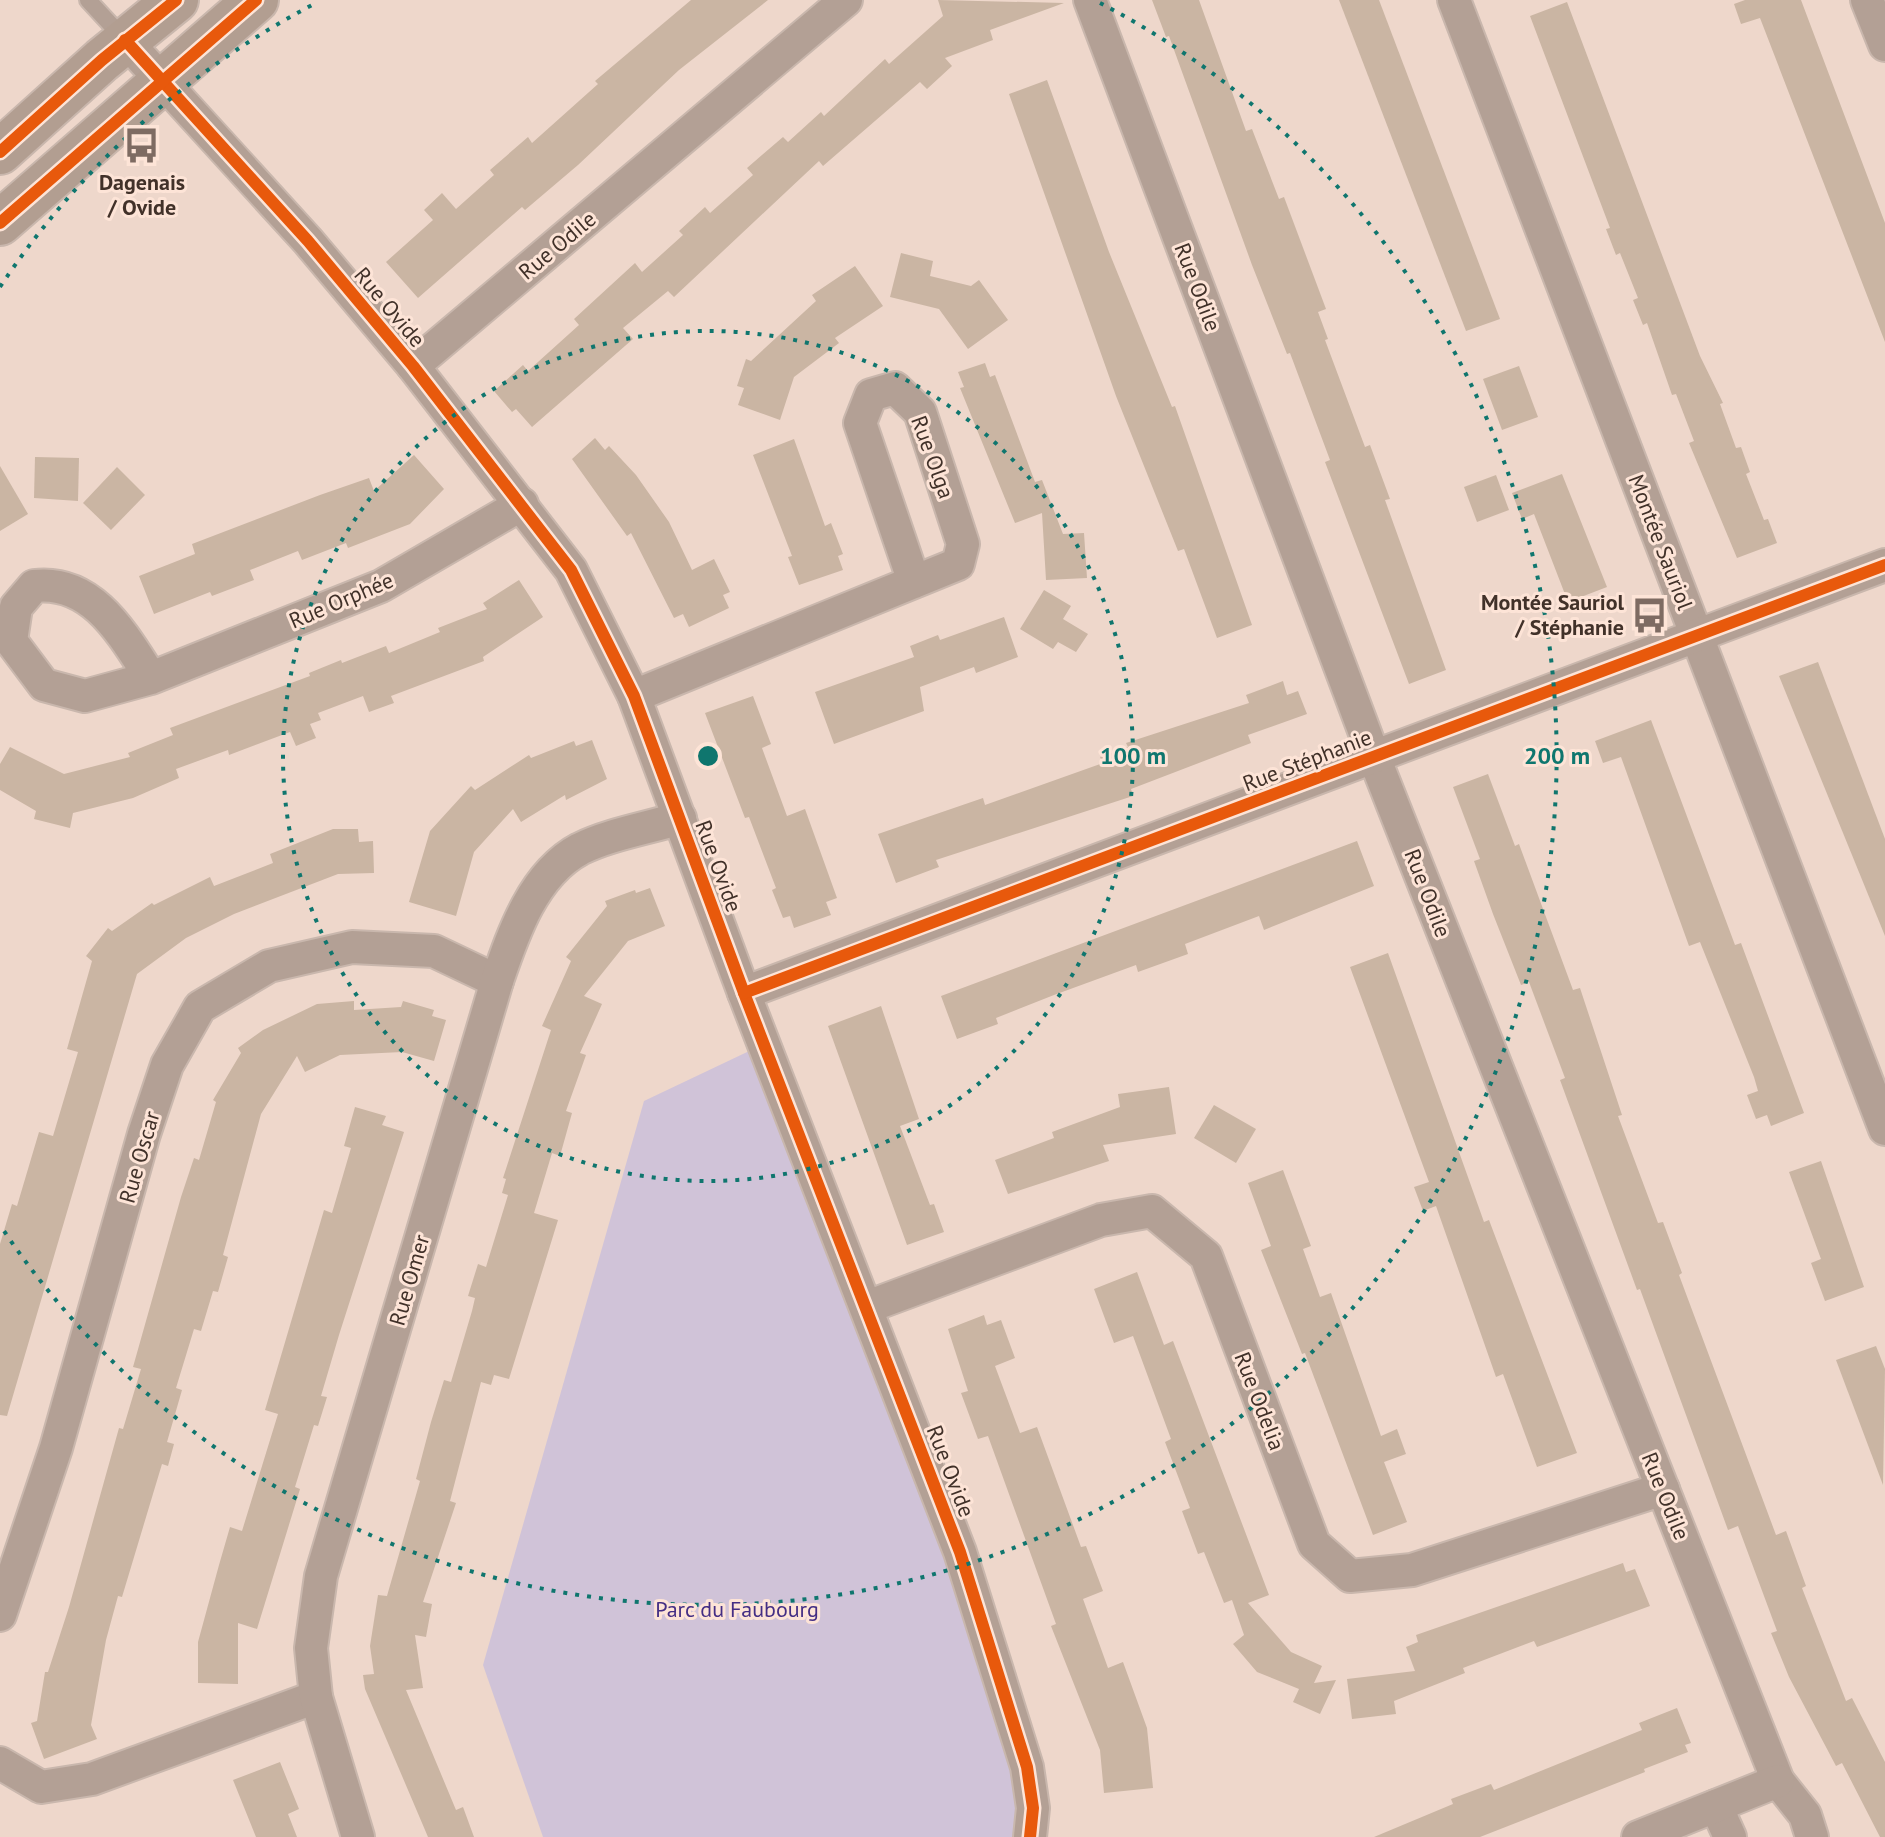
<svg xmlns="http://www.w3.org/2000/svg" width="1885" height="1837" font-family="'PT Sans',sans-serif">
  <style>
    .green { fill: #d0c3d8 }
    .building { fill: #cab5a3 }
    .lines { fill: none; stroke-linecap: round; stroke-linejoin: round }
    .service-casing { stroke: #c9b7ad; stroke-width: 20 }
    .minor-casing { stroke: #c9b7ad; stroke-width: 36 }
    .secondary-casing { stroke: #c9b7ad; stroke-width: 48 }
    .service { stroke: #b3a095; stroke-width: 16 }
    .minor { stroke: #b3a095; stroke-width: 32 }
    .secondary { stroke: #b29e91; stroke-width: 44 }
    .cycleway-casing { stroke: #fde4d7; stroke-width: 17 }
    .cycleway { stroke: #e8590c; stroke-width: 12 }
    .ring { fill: none; stroke: #0f766e; stroke-width: 4; stroke-dasharray: 4 8 }
    .labels { text-anchor: middle; dominant-baseline: central; stroke-width: 6; stroke-linejoin: round; paint-order: stroke }
    .poi-label { font-size: 22px; font-weight: bold; fill: #413129; stroke: #fde4d7 }
    .street-label { font-size: 22px; fill: #413129; stroke: #fde4d7 }
    .park-label { font-size: 22px; fill: #442e84; stroke: #fde4d7 }
    .centre { fill: #0f766e; stroke: #fde4d7; stroke-width: 4 }
    .ring-label { font-size: 24px; text-anchor: middle; font-weight: bold; fill: #0f766e; stroke: #fde4d7; stroke-width: 6; stroke-linejoin: round; paint-order: stroke }
  </style>
  <rect width="100%" height="100%" fill="#eed7cb"/>
  <polygon class="green" points="764,1044 960,1552 1030,1837 543,1837 483,1665 644,1101"/>
  <g class="building">
    <polygon points="691,0 768,0 679,70 578,165 525,210 522,207 418,298 386,262 433,220 424,210 442,193 456,209 494,175 490,170 528,137 532,143 598,84 595,81"/>
    <polygon points="938,0 1064,3 990,30 993,40 945,58 952,66 927,89 920,82 823,166 819,161 674,297 668,291 623,328 633,339 532,427 516,409 512,412 494,391 523,365 528,371 579,325 574,319 635,263 642,272 683,235 679,231 705,207 710,213 753,175 747,168 783,137 788,142 821,112 824,116 885,59 889,64 943,16"/>
    <polygon points="1152,0 1199,0 1246,131 1252,129 1279,199 1284,197 1326,309 1318,312 1328,339 1325,340 1365,447 1370,445 1390,499 1385,500 1446,670 1409,684 1325,462 1330,460 1290,353 1287,354 1252,265 1169,36 1166,37"/>
    <polygon points="1339,0 1379,0 1500,319 1466,331"/>
    <polygon points="1745,0 1801,0 1885,223 1885,342 1760,18 1741,24 1734,4"/>
    <polygon points="1567,2 1700,356 1723,403 1720,404 1736,448 1741,447 1750,472 1746,474 1764,520 1768,519 1777,543 1737,558 1689,443 1694,441 1676,394 1672,395 1647,323 1643,325 1633,300 1638,298 1620,253 1616,255 1606,229 1610,228 1530,16"/>
    <polygon points="1047,80 1109,252 1172,407 1175,406 1252,625 1217,638 1184,549 1178,551 1116,396 1009,94"/>
    <polygon points="901,253 933,261 930,276 971,286 979,280 1008,320 968,349 939,309 890,297"/>
    <polygon points="855,266 883,306 835,338 839,343 794,377 780,420 738,405 744,388 737,386 746,359 751,361 816,301 812,295"/>
    <polygon points="985,363 990,377 995,375 1035,482 1042,480 1063,534 1084,533 1087,578 1046,580 1042,513 1015,523 960,388 964,387 958,372"/>
    <polygon points="1519,366 1538,417 1502,430 1483,379"/>
    <polygon points="595,438 605,450 609,446 636,475 669,522 692,570 714,559 730,592 723,595 729,608 689,627 683,614 674,618 631,533 627,536 572,459"/>
    <polygon points="794,439 825,526 831,523 843,554 838,556 843,570 799,585 788,557 792,556 753,455"/>
    <polygon points="414,455 444,489 410,524 348,548 346,543 302,560 298,551 250,570 254,580 212,596 210,592 154,614 139,576 195,554 192,544 320,495 369,478 374,491"/>
    <polygon points="35,457 79,458 78,501 34,498"/>
    <polygon points="0,466 28,514 0,531"/>
    <polygon points="117,467 145,495 111,530 83,503"/>
    <polygon points="1562,474 1607,587 1568,602 1534,514 1522,519 1512,493"/>
    <polygon points="1496,475 1509,510 1477,522 1464,487"/>
    <polygon points="519,580 543,617 483,657 484,661 391,696 394,703 369,712 363,696 318,713 321,720 310,724 316,738 296,746 290,732 229,755 228,750 176,769 179,778 133,798 73,813 70,828 34,819 36,811 0,790 0,764 10,747 64,774 130,757 128,753 173,735 170,728 310,676 309,673 341,660 342,663 386,646 389,653 440,632 438,628 487,609 483,603"/>
    <polygon points="1044,590 1071,606 1063,619 1088,634 1076,652 1058,642 1053,649 1020,629"/>
    <polygon points="1004,617 1018,657 976,673 974,667 920,687 924,711 834,744 815,692 914,657 910,646 938,635 940,640"/>
    <polygon points="1818,662 1885,839 1885,936 1779,676"/>
    <polygon points="1283,681 1287,695 1298,691 1307,714 1248,735 1251,743 1131,789 1133,796 936,860 939,867 896,883 878,834 983,798 985,805 1103,763 1100,757 1128,747 1126,743 1249,703 1246,695"/>
    <polygon points="753,696 771,744 762,748 787,816 805,809 837,898 826,902 831,915 794,928 790,916 783,918 772,890 776,888 749,817 745,818 705,713"/>
    <polygon points="1651,720 1735,945 1741,943 1804,1113 1771,1126 1767,1115 1756,1119 1747,1095 1758,1091 1754,1077 1700,942 1689,946 1621,757 1603,763 1595,741"/>
    <polygon points="592,740 607,779 566,800 565,795 521,822 513,809 474,852 456,916 409,902 430,831 471,786 475,790 529,755 531,758 574,741 576,746"/>
    <polygon points="1488,774 1515,846 1519,844 1573,990 1580,988 1622,1115 1618,1116 1658,1223 1663,1222 1682,1273 1679,1275 1776,1535 1786,1531 1806,1586 1802,1588 1846,1701 1852,1698 1885,1762 1885,1837 1880,1837 1842,1763 1836,1766 1789,1677 1771,1633 1777,1631 1738,1526 1728,1530 1640,1289 1637,1290 1560,1080 1565,1078 1529,982 1521,985 1493,914 1474,861 1480,859 1453,787"/>
    <polygon points="333,829 358,829 359,842 373,841 374,873 338,874 234,914 186,938 137,974 7,1416 0,1415 0,1244 12,1204 17,1206 39,1132 53,1136 78,1052 67,1049 92,961 86,956 108,928 112,931 152,903 154,905 210,877 214,886 273,863 270,854"/>
    <polygon points="1357,841 1374,886 1264,930 1259,916 1185,944 1188,954 1138,972 1136,965 1054,995 996,1018 998,1024 957,1039 941,996"/>
    <polygon points="650,888 665,926 628,941 584,996 602,1004 580,1053 586,1055 566,1111 572,1113 560,1156 552,1153 534,1213 558,1220 509,1379 494,1375 491,1385 481,1382 450,1501 456,1503 423,1602 432,1604 426,1637 415,1635 423,1688 406,1690 456,1810 463,1807 474,1837 428,1837 365,1689 363,1675 374,1674 370,1646 378,1595 387,1596 420,1481 416,1479 431,1422 444,1380 451,1382 472,1311 475,1298 468,1296 478,1264 486,1267 508,1195 502,1193 506,1179 503,1178 551,1030 542,1026 571,961 566,957 607,906 605,901 635,890 636,893"/>
    <polygon points="1388,953 1484,1222 1489,1220 1577,1453 1537,1467 1503,1374 1496,1377 1436,1206 1423,1211 1414,1187 1429,1182 1350,967"/>
    <polygon points="354,1001 354,1010 401,1007 403,1001 434,1010 432,1016 446,1020 434,1061 402,1052 340,1055 305,1072 297,1056 261,1114 223,1255 228,1257 218,1292 213,1291 201,1331 194,1329 176,1388 182,1390 167,1442 174,1444 168,1466 162,1464 122,1597 118,1596 106,1640 91,1725 97,1739 44,1759 31,1723 37,1721 45,1672 48,1672 69,1607 119,1428 123,1429 141,1369 133,1367 181,1197 194,1158 199,1160 216,1102 213,1100 241,1053 238,1048 263,1030 317,1004"/>
    <polygon points="881,1006 919,1119 900,1126 930,1205 934,1204 944,1232 907,1245 828,1026"/>
    <polygon points="1169,1087 1176,1134 1103,1145 1109,1161 1008,1194 995,1160 1054,1138 1052,1132 1120,1107 1118,1094"/>
    <polygon points="1214,1105 1256,1129 1236,1163 1194,1138"/>
    <polygon points="355,1107 386,1116 382,1125 404,1132 339,1335 321,1396 327,1397 318,1426 314,1425 295,1487 300,1489 257,1629 238,1623 238,1684 198,1683 198,1642 219,1565 230,1527 242,1531 278,1414 265,1410 324,1210 332,1213 351,1148 344,1146"/>
    <polygon points="1821,1161 1864,1287 1825,1301 1811,1263 1821,1259 1789,1172"/>
    <polygon points="1283,1170 1311,1246 1303,1249 1320,1297 1331,1293 1381,1436 1397,1429 1406,1454 1384,1462 1407,1522 1373,1535 1305,1353 1302,1354 1261,1250 1271,1246 1248,1183"/>
    <polygon points="1137,1272 1164,1345 1173,1341 1269,1595 1248,1603 1291,1652 1322,1666 1314,1683 1336,1680 1320,1714 1293,1702 1299,1689 1257,1672 1233,1644 1244,1635 1232,1600 1224,1603 1204,1552 1198,1554 1182,1511 1190,1508 1165,1442 1171,1439 1133,1336 1114,1343 1094,1289"/>
    <polygon points="984,1315 987,1325 1001,1320 1015,1358 995,1366 1020,1433 1037,1427 1081,1547 1086,1546 1103,1591 1083,1599 1108,1668 1123,1662 1147,1728 1153,1788 1104,1793 1100,1750 1051,1626 1056,1624 988,1436 978,1439 961,1393 968,1391 948,1329"/>
    <polygon points="1876,1346 1885,1369 1883,1485 1836,1360"/>
    <polygon points="1623,1563 1626,1572 1635,1569 1650,1606 1537,1647 1534,1641 1463,1668 1465,1673 1394,1701 1396,1714 1352,1719 1347,1679 1415,1671 1406,1647 1418,1642 1416,1635"/>
    <polygon points="1677,1708 1691,1743 1685,1745 1688,1752 1644,1769 1645,1772 1480,1837 1374,1837 1453,1804 1451,1799 1491,1784 1494,1790 1642,1730 1639,1723"/>
    <polygon points="280,1762 299,1809 288,1814 297,1837 256,1837 233,1780"/>
  </g>
  <g class="lines">
    <defs>
      <polyline id="service" points="88,0 125,40"/>
      <g id="minor">
        <polyline points="1090,0 1374,757 1778,1781 1805,1815 1812,1837"/>
        <polyline points="1454,0 1885,1129"/>
        <polyline points="1867,0 1885,45"/>
        <polyline points="125,40 308,241 413,366 571,570 634,696 744,993 960,1552 1027,1767 1033,1808 1030,1837"/>
        <polyline points="413,366 846,0"/>
        <path d="M151 678C123 635 93 579 34 586L16 607 11 641 44 685 85 696 151 678 381 586 522 504"/>
        <polyline points="634,696 958,564 963,544 920,412 895,388 871,395 860,423 914,582"/>
        <polyline points="744,993 1885,565"/>
        <polyline points="867,1307 1101,1220 1152,1211 1206,1256 1314,1544 1350,1576 1412,1570 1663,1489"/>
        <polyline points="0,1615 56,1448 144,1134 167,1065 200,1007 269,966 352,947 434,951 497,981"/>
        <polyline points="0,1763 41,1787 92,1779 316,1697"/>
        <polyline points="1716,1806 1730,1837"/>
        <path d="M358 1837 316 1697 311 1648 321 1576 497 981C513 934 533 874 580 849 610 834 649 828 680 818"/>
        <polyline points="1638,1837 1778,1781"/>
      </g>
      <g id="secondary">
        <polyline points="0,152 102,60 176,0"/>
        <polyline points="0,223 256,0"/>
      </g>
    </defs>
    <use href="#service" class="service-casing"/>
    <use href="#minor" class="minor-casing"/>
    <use href="#secondary" class="secondary-casing"/>
    <use href="#service" class="service"/>
    <use href="#minor" class="minor"/>
    <use href="#secondary" class="secondary"/>
    <defs>
      <g id="cycleway">
        <polyline points="125,40 308,241 413,366 571,570 634,696 744,993 960,1552 1027,1767 1033,1808 1030,1837"/>
        <polyline points="0,152 102,60 176,0"/>
        <polyline points="0,223 256,0"/>
        <polyline points="744,993 1885,565"/>
      </g>
    </defs>
    <use href="#cycleway" class="cycleway-casing"/>
    <use href="#cycleway" class="cycleway"/>
  </g>
  <g class="ring">
    <circle cx="708" cy="756" r="425"/>
    <path d="M0 287A849 849 0 0 1 316 3M1100 3A849 849 0 1 1 0 1225"/>
  </g>
  <defs>
    <symbol id="bus-bare" viewBox="-9 -9 18 18"><path d="M-5-6H5V4H4V6H2V4H-2V6H-4V4H-5ZM-3.5-4V0h7V-4ZM-3.5 1.2v1.5H-2V1.2ZM2 1.2v1.5H3.5V1.2Z" fill="#7e6b62" stroke="#fde4d7" stroke-width="2.5" paint-order="stroke"/></symbol>
  </defs>
  <g fill-rule="evenodd">
    <use href="#bus-bare" x="116" y="120" width="51" height="51"/>
    <use href="#bus-bare" x="1624" y="590" width="51" height="51"/>
  </g>
  <g class="labels">
    <g class="poi-label">
      <text x="142" y="182">Dagenais<tspan x="142" dy="25">/ Ovide</tspan></text>
      <text x="1624" y="602" text-anchor="end">Montée Sauriol<tspan x="1624" dy="25">/ Stéphanie</tspan></text>
    </g>
    <g class="street-label">
      <text transform="translate(557 245) rotate(-40)">Rue Odile</text>
      <text transform="translate(1198 287) rotate(69)">Rue Odile</text>
      <text transform="translate(390 307) rotate(50)">Rue Ovide</text>
      <text transform="translate(933 457) rotate(70)">Rue Olga</text>
      <text transform="translate(1661 542) rotate(69)">Montée Sauriol</text>
      <text transform="translate(341 600) rotate(-23)">Rue Orphée</text>
      <text transform="translate(1307 760) rotate(-21)">Rue Stéphanie</text>
      <text transform="translate(719 866) rotate(70)">Rue Ovide</text>
      <text transform="translate(1428 893) rotate(69)">Rue Odile</text>
      <text transform="translate(139 1157) rotate(-74)">Rue Oscar</text>
      <text transform="translate(409 1280) rotate(-74)">Rue Omer</text>
      <text transform="translate(1260 1401) rotate(69)">Rue Odelia</text>
      <text transform="translate(951 1471) rotate(69)">Rue Ovide</text>
      <text transform="translate(1666 1496) rotate(68)">Rue Odile</text>
    </g>
    <g class="park-label">
      <text x="737" y="1609">Parc du Faubourg</text>
    </g>
  </g>
  <circle cx="708" cy="756" r="12" class="centre"/>
  <g class="ring-label">
    <text x="1133" y="764">100 m</text>
    <text x="1557" y="764">200 m</text>
  </g>
</svg>
